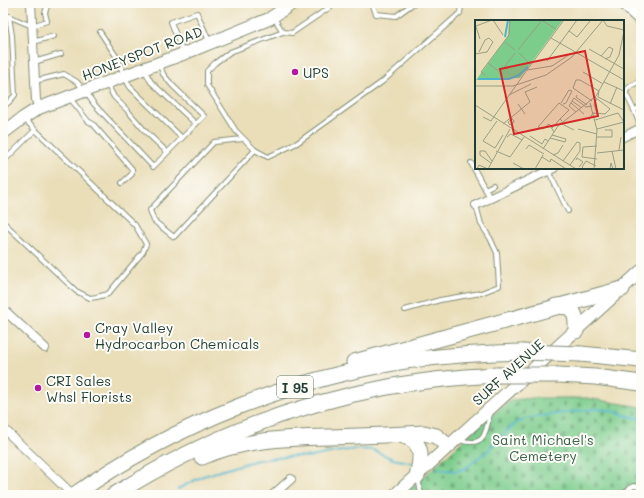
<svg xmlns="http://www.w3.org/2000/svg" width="644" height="498" font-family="Mali,sans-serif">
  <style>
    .cemetery { fill: url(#cemetery-stones); stroke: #4e8460 }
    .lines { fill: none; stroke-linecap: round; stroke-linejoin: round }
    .stream { stroke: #4eb4cc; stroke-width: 2 }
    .lane-casing { stroke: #848e76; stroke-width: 6 }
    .street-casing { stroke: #848e76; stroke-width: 10 }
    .secondary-casing { stroke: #848e76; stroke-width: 14 }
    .highway-casing { stroke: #848e76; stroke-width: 17 }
    .lane { stroke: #fff; stroke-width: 4 }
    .street { stroke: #fff; stroke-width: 8 }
    .secondary { stroke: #fff; stroke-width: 12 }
    .highway { stroke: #fff; stroke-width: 15 }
    .highway-bridge-casing { stroke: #848e76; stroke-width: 17; stroke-linecap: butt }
    .highway-bridge { stroke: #fff; stroke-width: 15 }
    .poi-dot { fill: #b5179e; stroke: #fdfcf7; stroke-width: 1.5 }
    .labels { text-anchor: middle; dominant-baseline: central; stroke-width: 4; stroke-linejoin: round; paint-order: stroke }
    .shield { fill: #fdfcf7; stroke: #62766e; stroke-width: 1 }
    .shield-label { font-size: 13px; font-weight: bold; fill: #1f3d34 }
    .street-label { font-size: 14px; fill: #1f3d34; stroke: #fdfcf7 }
    .poi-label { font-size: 14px; fill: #1f3d34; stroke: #fdfcf7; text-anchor: start }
    .park-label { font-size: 14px; fill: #36614a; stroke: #fdfcf7 }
    .inset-river { fill: none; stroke: #4eb4cc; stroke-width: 2 }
    .inset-road { fill: none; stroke: #999e84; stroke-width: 1 }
    .view { fill: #d62828; fill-opacity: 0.15; stroke: #d62828; stroke-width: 2 }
    .inset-edge { fill: none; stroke: #1f3d34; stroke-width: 2 }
  </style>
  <defs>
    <pattern id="cemetery-stones" width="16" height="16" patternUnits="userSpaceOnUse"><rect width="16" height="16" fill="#7ccc8c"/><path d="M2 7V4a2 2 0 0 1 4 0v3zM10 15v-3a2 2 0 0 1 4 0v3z" fill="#65a773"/></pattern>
  </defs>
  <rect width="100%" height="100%" fill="#fdfcf7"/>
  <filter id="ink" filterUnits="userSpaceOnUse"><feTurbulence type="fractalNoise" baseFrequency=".025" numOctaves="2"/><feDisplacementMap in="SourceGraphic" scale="8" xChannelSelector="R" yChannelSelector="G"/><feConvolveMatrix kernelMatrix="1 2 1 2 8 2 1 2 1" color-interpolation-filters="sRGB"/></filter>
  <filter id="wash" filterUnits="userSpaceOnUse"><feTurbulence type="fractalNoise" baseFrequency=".012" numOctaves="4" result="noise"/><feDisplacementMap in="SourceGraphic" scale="16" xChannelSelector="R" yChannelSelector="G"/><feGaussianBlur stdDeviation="0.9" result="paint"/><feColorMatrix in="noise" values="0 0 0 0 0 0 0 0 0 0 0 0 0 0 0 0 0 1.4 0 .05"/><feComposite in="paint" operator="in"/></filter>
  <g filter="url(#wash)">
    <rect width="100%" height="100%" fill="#eadeb9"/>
    <polygon class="cemetery" points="533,398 587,398 641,407 641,495 404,495 482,423 512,400"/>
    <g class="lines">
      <g class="stream">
        <polyline points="437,469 457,471 466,468 480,456 487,452 493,444 500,441 506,432 516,423 525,419 542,416 594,409 609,410 635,418 641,418"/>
        <polyline points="178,489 203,476 257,460 295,456 311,457 335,452 356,449 373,450 393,459 413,463"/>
      </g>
    </g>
  </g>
  <g filter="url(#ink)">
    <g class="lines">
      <defs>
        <g id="lane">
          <polyline points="372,3 376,14 396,16 414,3"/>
          <polyline points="3,14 32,26 47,21 45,13 48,3"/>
          <polyline points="274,18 283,32 230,52 215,63 207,71 207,85 236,131 255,150 268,157 297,143 382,82 460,13 461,5 458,3"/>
          <polyline points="100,32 118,59 124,76 130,87 182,138"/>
          <polyline points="283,32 292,33 336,3"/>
          <polyline points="33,42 54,36"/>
          <polyline points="183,53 171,22 197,13 209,41"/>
          <polyline points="34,62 61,54"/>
          <polyline points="144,69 151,82 196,124"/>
          <polyline points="35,81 64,74 77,82 85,91 94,104 153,167 204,116 172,85 163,74 160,65"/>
          <polyline points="107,84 114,97 127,110 146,132 167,152"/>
          <polyline points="69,97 88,121 93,124 132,169 132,174 122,183"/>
          <polyline points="3,107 9,102 15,95 12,36 9,16"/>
          <polyline points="634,110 641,107"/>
          <path d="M641 128 634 110 626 94C626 86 635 84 641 81"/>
          <polyline points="243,139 214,142 150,210 154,221 174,237 255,150"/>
          <polyline points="3,162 35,130"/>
          <polyline points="471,163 490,198"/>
          <polyline points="548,170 568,211"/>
          <polyline points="485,189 493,185"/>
          <polyline points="3,222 76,291 90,298 97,297 108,294 143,252 146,244 135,225 24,119"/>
          <polyline points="405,310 440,300 481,293 499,286 497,253 490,238 481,224 476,205"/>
          <path d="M460 440C485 448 486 433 490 413"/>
          <polyline points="418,478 419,483 421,495"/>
          <polyline points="622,495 633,486 641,487"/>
        </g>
        <g id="street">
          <polyline points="31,3 36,100 39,108"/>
          <polyline points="623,137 641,128"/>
          <polyline points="476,205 554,168"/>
          <polyline points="3,309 45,348"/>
          <polyline points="3,428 73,495"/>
          <polyline points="273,495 291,479"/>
        </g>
        <g id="secondary">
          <polyline points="623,3 641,20"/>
          <polyline points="3,133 23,118 39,108 183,54 269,19 293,3"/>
          <polyline points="395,495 641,271"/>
        </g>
        <g id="highway">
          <path d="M556 306 569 307C577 315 576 320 576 331"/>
          <polyline points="581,354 641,360"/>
          <polyline points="354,362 622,289"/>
          <polyline points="558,375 595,377 641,383"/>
          <path d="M400 435C424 440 422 456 417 476"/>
          <path d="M202 457C241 440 284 438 327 437 359 436 392 435 424 433L436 436 448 446"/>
          <path d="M74 495C176 423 296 376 419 359 453 355 488 353 522 352"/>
          <path d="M114 495C198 442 291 405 388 387 424 380 460 377 497 375"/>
        </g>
      </defs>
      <use href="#lane" class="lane-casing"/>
      <use href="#street" class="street-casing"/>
      <use href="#secondary" class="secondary-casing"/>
      <use href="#highway" class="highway-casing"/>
      <use href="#lane" class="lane"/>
      <use href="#street" class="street"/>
      <use href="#secondary" class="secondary"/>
      <use href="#highway" class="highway"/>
      <defs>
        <g id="highway-bridge">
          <polyline points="522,352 581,354"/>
          <polyline points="497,375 558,375"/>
        </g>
      </defs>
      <use href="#highway-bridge" class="highway-bridge-casing"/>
      <use href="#highway-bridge" class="highway-bridge"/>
    </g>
  </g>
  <g class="poi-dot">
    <circle cx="295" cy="72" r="4"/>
    <circle cx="87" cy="335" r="4"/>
    <circle cx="38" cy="388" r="4"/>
  </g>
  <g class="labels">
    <rect class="shield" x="277" y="376" width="36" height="22" rx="3"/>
    <g class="shield-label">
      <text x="295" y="387">I 95</text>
    </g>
    <g class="street-label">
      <text transform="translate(142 53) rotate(-21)">HONEYSPOT ROAD</text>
      <text transform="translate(508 372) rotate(-42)">SURF AVENUE</text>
    </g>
    <g class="poi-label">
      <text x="303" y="72">UPS</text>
      <text x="95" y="327">Cray Valley<tspan x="95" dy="16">Hydrocarbon Chemicals</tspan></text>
      <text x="46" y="380">CRI Sales<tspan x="46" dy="16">Whsl Florists</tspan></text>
    </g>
    <g class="park-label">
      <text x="543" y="439">Saint Michael's<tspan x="543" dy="16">Cemetery</tspan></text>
    </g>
  </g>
  <g transform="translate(475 20)">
    <rect width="149" height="149" fill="#eadeb9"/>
    <path d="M34 0H88L45 58 1 60 33 16Z" fill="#7ccc8c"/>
    <path class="inset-river" d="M30 17 33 0M3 59H34L44 55 53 47"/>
    <path class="inset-road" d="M18 0 28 15M66 0 81 9M128 0 132 6 149 10M0 4 5 19M1 6 17 0M94 11 102 17 115 1M76 18 149 60M30 22 40 30M114 29 149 49M43 30 67 0M44 33 55 44M0 34 12 32 18 22 14 18 10 20 4 32M126 36 134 27 138 29 135 37 130 39M72 41 102 0M13 43 22 50H27L40 33M52 50 89 0M52 50 77 46 95 34M108 52 128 64M10 55 6 52 34 15 35 0M129 62 149 71M0 66H38L71 55 97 37 128 0M34 75 56 64M102 75 101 77 112 85M123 77 149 90M97 81 107 88M117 81 98 68 101 60H105L124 71 123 77M86 83 94 70 97 71 91 83 88 84M96 83 109 94M115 83 122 110 119 149M43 84 50 94M135 84 142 67M0 85 101 149M101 92 94 86 99 78 111 87 117 86M122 94 119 84 122 79M8 97 16 101 18 98M36 97 39 101V102L35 105 33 102 37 99M18 98 52 50M114 100 118 93 130 94 135 89 120 77M120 100 143 93 149 102 122 109M22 101 8 121 20 128 28 115M85 103 99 110M28 104 55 82 50 72 62 67M77 108 85 99M103 109 122 114M79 112 74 104 68 109 63 107 84 83 94 90 85 99 87 101M55 116 67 124 70 119 73 121M32 117 36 114 47 120M122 117H137V110H130M75 118 90 122 91 119 77 115M51 129 54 125 69 134M68 129 83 106 121 76 144 35 149 11M144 130 146 117M21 131 35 137 49 117M137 131 141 149M122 133 149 130M78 135 83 133 88 125M67 137 75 142 76 139 91 149M122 139 107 137 108 127 122 126M101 140 102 138 108 142 104 147M88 141 102 122 105 123V131L95 145M16 143 5 135V131H10L17 141M38 143 49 149M2 149 4 145 13 149M13 149 35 109M60 149 68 135M109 149 107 147 111 141 121 146M135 149 136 143 138 149"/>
    <path class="view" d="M110 31 123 96 39 114 25 49Z"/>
    <rect width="149" height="149" class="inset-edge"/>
  </g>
  <rect width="644" height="498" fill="none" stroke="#fdfcf7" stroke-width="16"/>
</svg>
